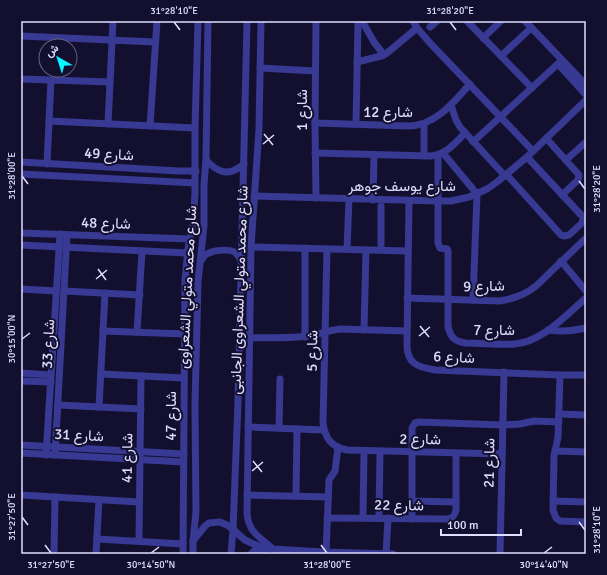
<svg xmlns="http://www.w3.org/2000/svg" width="607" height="575" font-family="Signika,Vazirmatn,sans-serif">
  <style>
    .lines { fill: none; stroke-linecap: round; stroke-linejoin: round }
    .minor { stroke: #373992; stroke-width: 7 }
    .ticks { fill: none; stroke: #e0deff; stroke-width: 1.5 }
    .labels { text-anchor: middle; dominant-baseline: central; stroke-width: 4; stroke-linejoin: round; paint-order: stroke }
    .street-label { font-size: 15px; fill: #e0deff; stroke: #13102f }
    .neatline { fill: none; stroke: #e0deff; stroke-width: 1.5 }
    .ticks-label { font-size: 10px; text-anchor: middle; fill: #e0deff }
  </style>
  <rect width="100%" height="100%" fill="#13102f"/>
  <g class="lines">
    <g class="minor">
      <path d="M261 21 259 129 251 247 247 514C249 533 260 537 273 549"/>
      <polyline points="362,21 374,42 384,55"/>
      <polyline points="413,21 417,28 430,43 533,151"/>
      <polyline points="467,21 532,88"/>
      <polyline points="525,21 586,85"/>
      <polyline points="430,27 437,21"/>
      <polyline points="21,36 155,42"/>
      <polyline points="483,38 501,21"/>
      <polyline points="501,56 531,28"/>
      <polyline points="357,62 381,56 387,53 417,28"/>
      <polyline points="558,64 586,95"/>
      <polyline points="260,68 315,71"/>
      <polyline points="21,79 110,82"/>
      <polyline points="451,105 456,120 460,127 505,176"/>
      <polyline points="49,121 195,128"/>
      <path d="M315 123 408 126C435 126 453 103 470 84"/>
      <polyline points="108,124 113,21"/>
      <polyline points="356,124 358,21"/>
      <polyline points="424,124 424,156"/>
      <polyline points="150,126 157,21"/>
      <polyline points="546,138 579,175 578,180 562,195"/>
      <polyline points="473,142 562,60"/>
      <path d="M315 153 431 156C447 154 454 144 465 133"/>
      <polyline points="443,153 477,194 473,300"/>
      <path d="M438 155V243L440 248 447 249 448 251V326C450 337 455 342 466 343 482 343 499 345 515 344 542 342 566 315 586 298"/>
      <path d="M206 160C218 173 229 177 244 164"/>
      <polyline points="566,160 586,142"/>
      <polyline points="21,162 179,171 196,171"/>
      <polyline points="47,164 51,80"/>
      <polyline points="21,174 195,183"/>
      <polyline points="507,175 561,235 564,236 569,235 582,223 583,219 583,217 527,157"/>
      <polyline points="254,196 438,201 451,201 469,197 487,189 497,182 527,157 586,100"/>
      <polyline points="316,198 315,123 316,21"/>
      <polyline points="373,200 374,155"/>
      <path d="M409 201 407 345C407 364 418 367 435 370L560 375H586"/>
      <polyline points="381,206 381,250"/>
      <polyline points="21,233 190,239"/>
      <polyline points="21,245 187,253"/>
      <polyline points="251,247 408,251"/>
      <path d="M327 249 323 423C325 438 331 447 347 450L502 454"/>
      <polyline points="347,249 349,199"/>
      <path d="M201 261C201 261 204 256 204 256 210 250 230 248 236 253 238 255 240 258 241 261"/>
      <polyline points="561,261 586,291"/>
      <polyline points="21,289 56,291"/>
      <polyline points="64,291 140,295"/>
      <path d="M407 298 499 301C513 299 525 295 536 286L586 238"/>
      <polyline points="364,330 366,250"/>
      <path d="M548 330C561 332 573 331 586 328"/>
      <polyline points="103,331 185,334"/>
      <polyline points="137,332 142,251"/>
      <polyline points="305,337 305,248"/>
      <path d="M250 338C269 337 289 339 307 336 318 335 328 330 340 329L407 331"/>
      <polyline points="21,373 51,375"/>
      <polyline points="101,374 184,378"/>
      <polyline points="560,375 558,437 554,456 553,510 556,518 560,521 586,522"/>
      <polyline points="21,381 51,382"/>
      <polyline points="58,405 141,409"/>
      <polyline points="99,407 105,293"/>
      <polyline points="559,414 586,415"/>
      <polyline points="248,427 324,430"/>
      <polyline points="279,428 280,379"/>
      <polyline points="21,445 184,454"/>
      <polyline points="555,451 586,452"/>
      <polyline points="21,453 183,462"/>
      <polyline points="46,455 60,234"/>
      <polyline points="55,455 67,235"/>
      <polyline points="21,495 139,502"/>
      <polyline points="247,495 328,497"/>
      <polyline points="296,496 297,429"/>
      <polyline points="412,501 456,502"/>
      <polyline points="553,501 586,502"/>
      <path d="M327 518 447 519C453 518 455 515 456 510V453"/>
      <polyline points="363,518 364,451"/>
      <polyline points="379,518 380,451"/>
      <polyline points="412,519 412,428 415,423 419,422 503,425 520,424 534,421 559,422"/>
      <polyline points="97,539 183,544"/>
      <polyline points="139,541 141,376"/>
      <polyline points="193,541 205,526 209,523 220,522 229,526 245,540 258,546 273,549 323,552 393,554"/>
      <polyline points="326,552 329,480 335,471 338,447"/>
      <polyline points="54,554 55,497"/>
      <polyline points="96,554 99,500"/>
      <polyline points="183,554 185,280 188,249 193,224 195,194 195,128 198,21"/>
      <polyline points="193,554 193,541 196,512 195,405 198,282 204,226 204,184 206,160 208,21"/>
      <polyline points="231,554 233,530 238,402 247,21"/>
      <polyline points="251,554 254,551 265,550"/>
      <polyline points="386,554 388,518"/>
      <polyline points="500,554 504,372"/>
    </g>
  </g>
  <path class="ticks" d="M174 22 180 30M450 22 456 30M264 134 273 145M263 144 274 135M22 176 28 184M579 181 585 189M98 269 106 280M96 279 107 270M420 326 429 337M419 336 430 327M22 339 30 333M253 461 262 472M252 471 263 462M22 517 28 525M579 522 585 530M45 545 51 553M321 545 327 553M151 553 159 547M544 553 552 547"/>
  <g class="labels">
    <g class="street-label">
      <text transform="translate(302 110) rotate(-90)">شارع 1</text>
      <text x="388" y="112">شارع 12</text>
      <text transform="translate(109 154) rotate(3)">شارع 49</text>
      <text x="402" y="186">شارع يوسف جوهر</text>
      <text transform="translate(106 223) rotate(2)">شارع 48</text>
      <text transform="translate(484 286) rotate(-1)">شارع 9</text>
      <text transform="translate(187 287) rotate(-87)">شارع محمد متولي الشعراوى</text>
      <text transform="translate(239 290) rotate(-88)">شارع محمد متولي الشعراوى الجانبى</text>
      <text x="494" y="330">شارع 7</text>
      <text transform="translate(48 344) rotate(-87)">شارع 33</text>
      <text transform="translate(312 351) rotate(-89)">شارع 5</text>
      <text transform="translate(454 357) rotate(3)">شارع 6</text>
      <text transform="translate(171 416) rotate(-90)">شارع 47</text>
      <text transform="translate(79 435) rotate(3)">شارع 31</text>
      <text transform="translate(420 439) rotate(1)">شارع 2</text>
      <text transform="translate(127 458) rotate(-89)">شارع 41</text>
      <text transform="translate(489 463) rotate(-89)">شارع 21</text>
      <text transform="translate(399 505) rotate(1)">شارع 22</text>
    </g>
  </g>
  <rect width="607" height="575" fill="none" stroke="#13102f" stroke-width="44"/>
  <g transform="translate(58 58) rotate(321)"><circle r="19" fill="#13102f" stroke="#656282"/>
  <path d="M0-3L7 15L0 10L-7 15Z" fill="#0af4ff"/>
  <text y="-6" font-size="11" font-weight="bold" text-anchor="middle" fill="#e0deff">ش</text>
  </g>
  <path d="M441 529v6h80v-6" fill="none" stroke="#e0deff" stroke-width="2"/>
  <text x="447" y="529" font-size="12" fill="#e0deff" stroke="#13102f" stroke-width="3" paint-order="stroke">100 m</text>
  <rect x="22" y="22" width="563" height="531" class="neatline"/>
  <g class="ticks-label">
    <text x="174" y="14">31°28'10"E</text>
    <text x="450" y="14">31°28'20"E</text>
    <text transform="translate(11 176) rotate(-90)" y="4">31°28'00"E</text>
    <text transform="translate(596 189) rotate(-90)" y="4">31°28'20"E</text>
    <text transform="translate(11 339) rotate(-90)" y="4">30°15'00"N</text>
    <text transform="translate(11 517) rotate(-90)" y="4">31°27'50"E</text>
    <text transform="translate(596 530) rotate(-90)" y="4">31°28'10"E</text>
    <text x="51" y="568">31°27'50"E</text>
    <text x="151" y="568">30°14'50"N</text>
    <text x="327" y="568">31°28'00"E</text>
    <text x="544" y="568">30°14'40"N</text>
  </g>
</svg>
